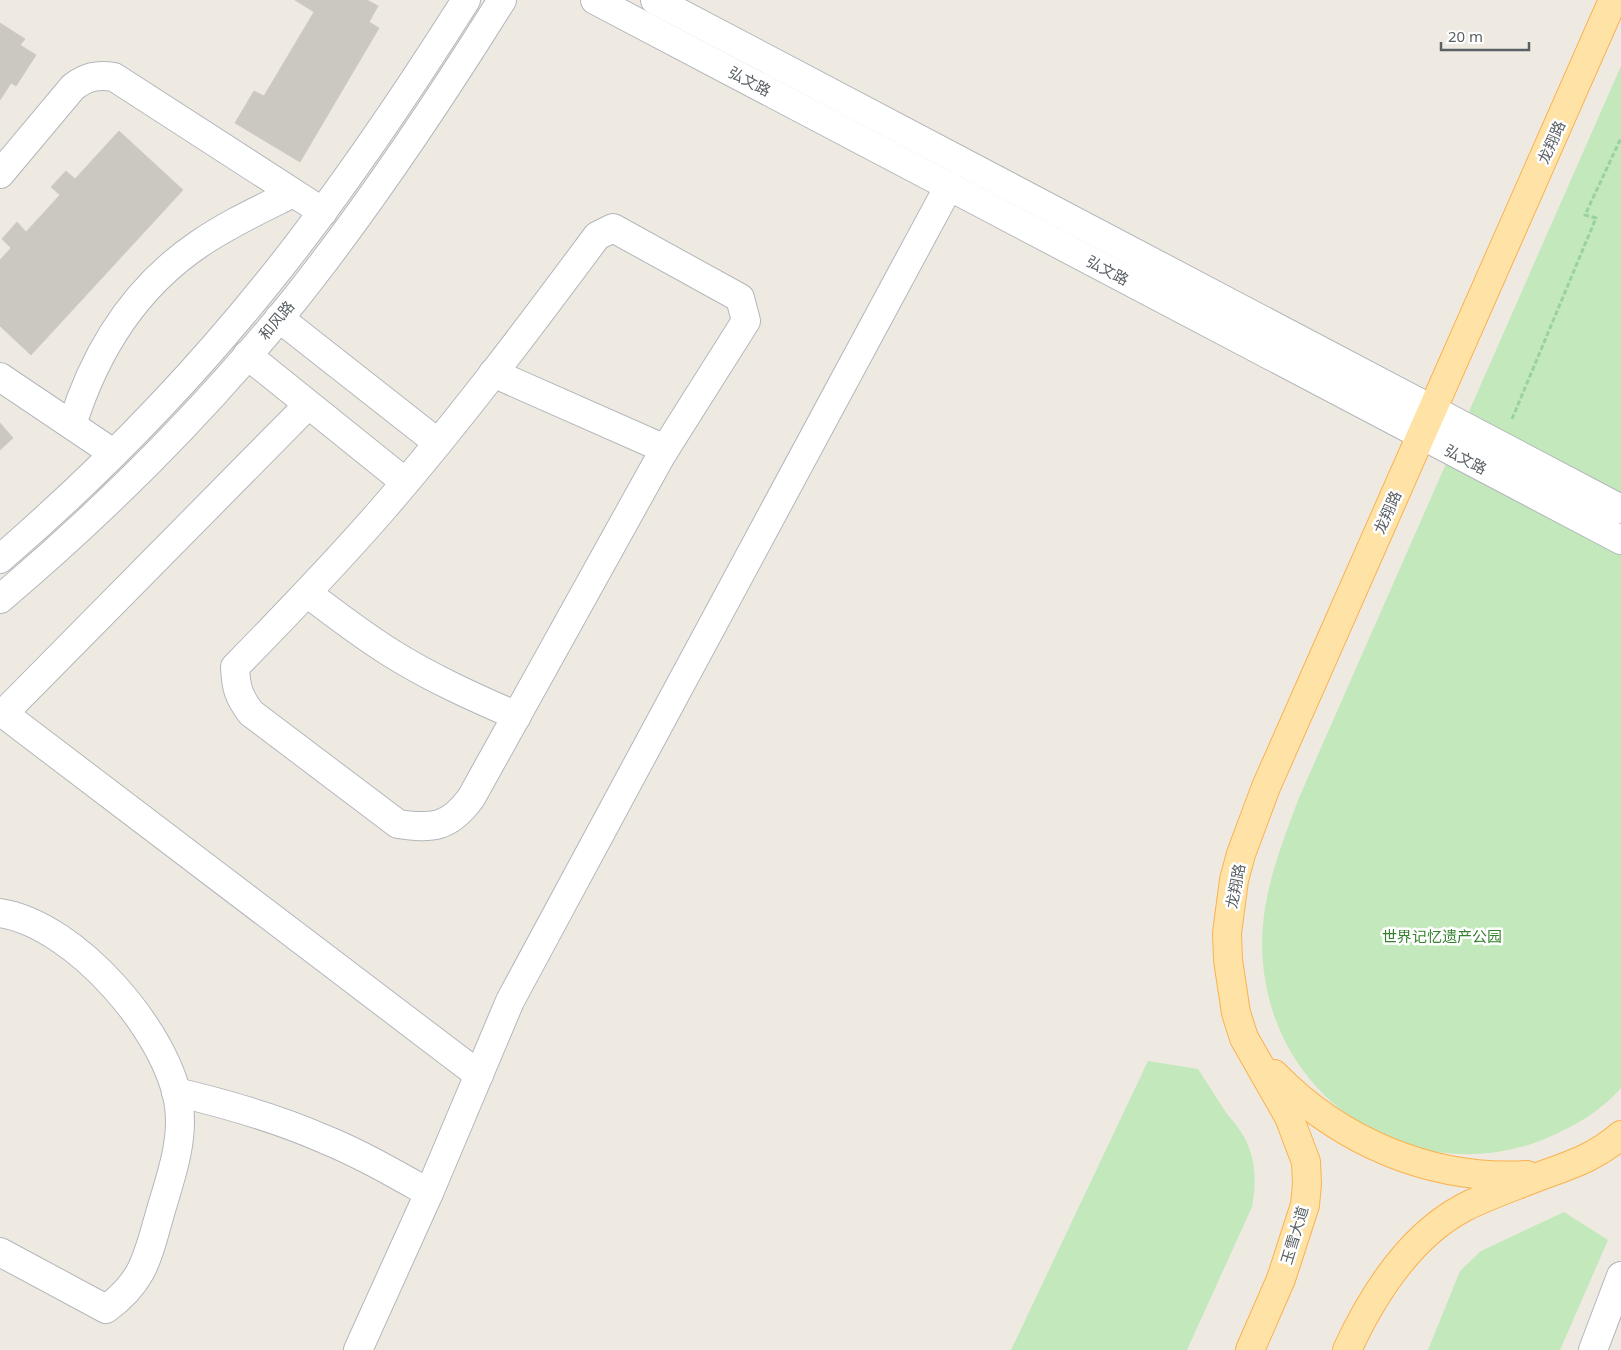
<svg xmlns="http://www.w3.org/2000/svg" width="1621" height="1350" font-family="'Noto Sans','Noto Sans SC',sans-serif">
  <style>
    .green { fill: #c3e8bc }
    .building { fill: #cbc7c1; stroke: #d3cac0 }
    .lines { fill: none; stroke-linecap: round; stroke-linejoin: round }
    .minor-casing { stroke: #b3b7ba; stroke-width: 30 }
    .major-casing { stroke: #fbb14f; stroke-width: 30 }
    .path { stroke: #99d1a0; stroke-width: 3; stroke-dasharray: 5 2.5; stroke-linecap: butt }
    .minor { stroke: #fff; stroke-width: 28 }
    .major { stroke: #ffe3a6; stroke-width: 28 }
    .labels { text-anchor: middle; dominant-baseline: central; stroke-width: 5; stroke-linejoin: round; paint-order: stroke }
    .street-label { font-size: 15px; fill: #5a6064; stroke: #fff }
    .park-label { font-size: 15px; fill: #36812e; stroke: #fff }
  </style>
  <rect width="100%" height="100%" fill="#eeeae2"/>
  <g class="green">
    <path d="M1621 66V1088C1601 1111 1575 1126 1547 1138 1423 1190 1286 1111 1265 979 1254 914 1276 860 1298 800Z"/>
    <path d="M1148 1061 1198 1069C1208 1084 1217 1099 1227 1114 1231 1119 1236 1124 1239 1129 1256 1152 1257 1181 1252 1207L1187 1350H1011Z"/>
    <polygon points="1564,1212 1608,1240 1560,1350 1428,1350 1460,1271 1481,1251"/>
  </g>
  <g class="building">
    <polygon points="295,0 367,0 378,6 369,22 379,28 300,162 235,123 254,91 264,96 314,12"/>
    <polygon points="0,23 25,39 20,45 36,55 16,86 11,83 0,100"/>
    <polygon points="119,131 183,190 31,355 0,326 0,260 11,248 2,239 17,222 26,232 60,195 51,187 66,171 75,179"/>
    <polygon points="0,423 13,438 0,450"/>
  </g>
  <g class="lines">
    <defs>
      <g id="minor">
        <polyline points="595,0 1621,540"/>
        <polyline points="655,0 1621,509"/>
        <path d="M0 174 73 87C86 77 97 74 114 77L323 212"/>
        <path d="M613 228 740 298 746 321 662 454 471 798C449 828 432 829 398 824L251 713C238 696 236 687 235 667 285 616 335 564 382 510 458 422 528 329 597 236Z"/>
        <polyline points="279,318 438,443"/>
        <polyline points="247,355 405,482"/>
        <polyline points="493,373 665,449"/>
        <polyline points="0,377 113,453"/>
        <path d="M72 425C95 351 134 288 199 244 228 224 261 209 293 193"/>
        <path d="M0 559C95 477 188 382 266 285 339 195 404 98 466 0"/>
        <path d="M307 593C335 614 362 635 391 653 431 678 473 697 517 716"/>
        <path d="M0 599C104 511 205 410 291 304 368 208 437 104 502 0"/>
        <polyline points="0,711 479,1075"/>
        <polyline points="3,714 308,405"/>
        <path d="M0 913C75 924 169 1033 179 1106 184 1144 169 1181 159 1217 147 1259 143 1282 106 1309L0 1252"/>
        <path d="M176 1092C227 1104 276 1118 324 1139 361 1154 395 1174 429 1193"/>
        <polyline points="358,1350 429,1193 510,1001 949,186"/>
        <polyline points="1593,1350 1621,1276"/>
      </g>
      <g id="major">
        <path d="M1274 1074C1340 1142 1432 1181 1527 1175"/>
        <polyline points="1250,1350 1281,1279 1305,1205 1307,1184 1306,1162 1289,1117 1244,1038 1236,1013 1228,960 1227,933 1234,880 1241,854 1266,787 1613,0"/>
        <path d="M1347 1350C1372 1296 1409 1237 1463 1208 1484 1197 1507 1189 1530 1180 1563 1167 1593 1160 1621 1135"/>
      </g>
    </defs>
    <use href="#minor" class="minor-casing"/>
    <use href="#major" class="major-casing"/>
    <polyline class="path" points="1512,419 1596,218 1585,215 1621,138"/>
    <use href="#minor" class="minor"/>
    <use href="#major" class="major"/>
  </g>
  <g class="labels">
    <g class="street-label">
      <text transform="translate(750 81) rotate(28)">弘文路</text>
      <text transform="translate(1551 142) rotate(-66)">龙翔路</text>
      <text transform="translate(1108 270) rotate(28)">弘文路</text>
      <text transform="translate(276 320) rotate(-50)">和风路</text>
      <text transform="translate(1466 459) rotate(28)">弘文路</text>
      <text transform="translate(1387 512) rotate(-66)">龙翔路</text>
      <text transform="translate(1235 886) rotate(-79)">龙翔路</text>
      <text transform="translate(1294 1235) rotate(-73)">玉雪大道</text>
    </g>
    <g class="park-label">
      <text x="1442" y="936">世界记忆遗产公园</text>
    </g>
  </g>
  <path d="M1441 42v8h88v-8" fill="none" stroke="#5a6064" stroke-width="2.5"/>
  <text x="1448" y="42" font-size="15" fill="#5a6064" stroke="#ffffff" stroke-width="4" paint-order="stroke">20 m</text>
</svg>
